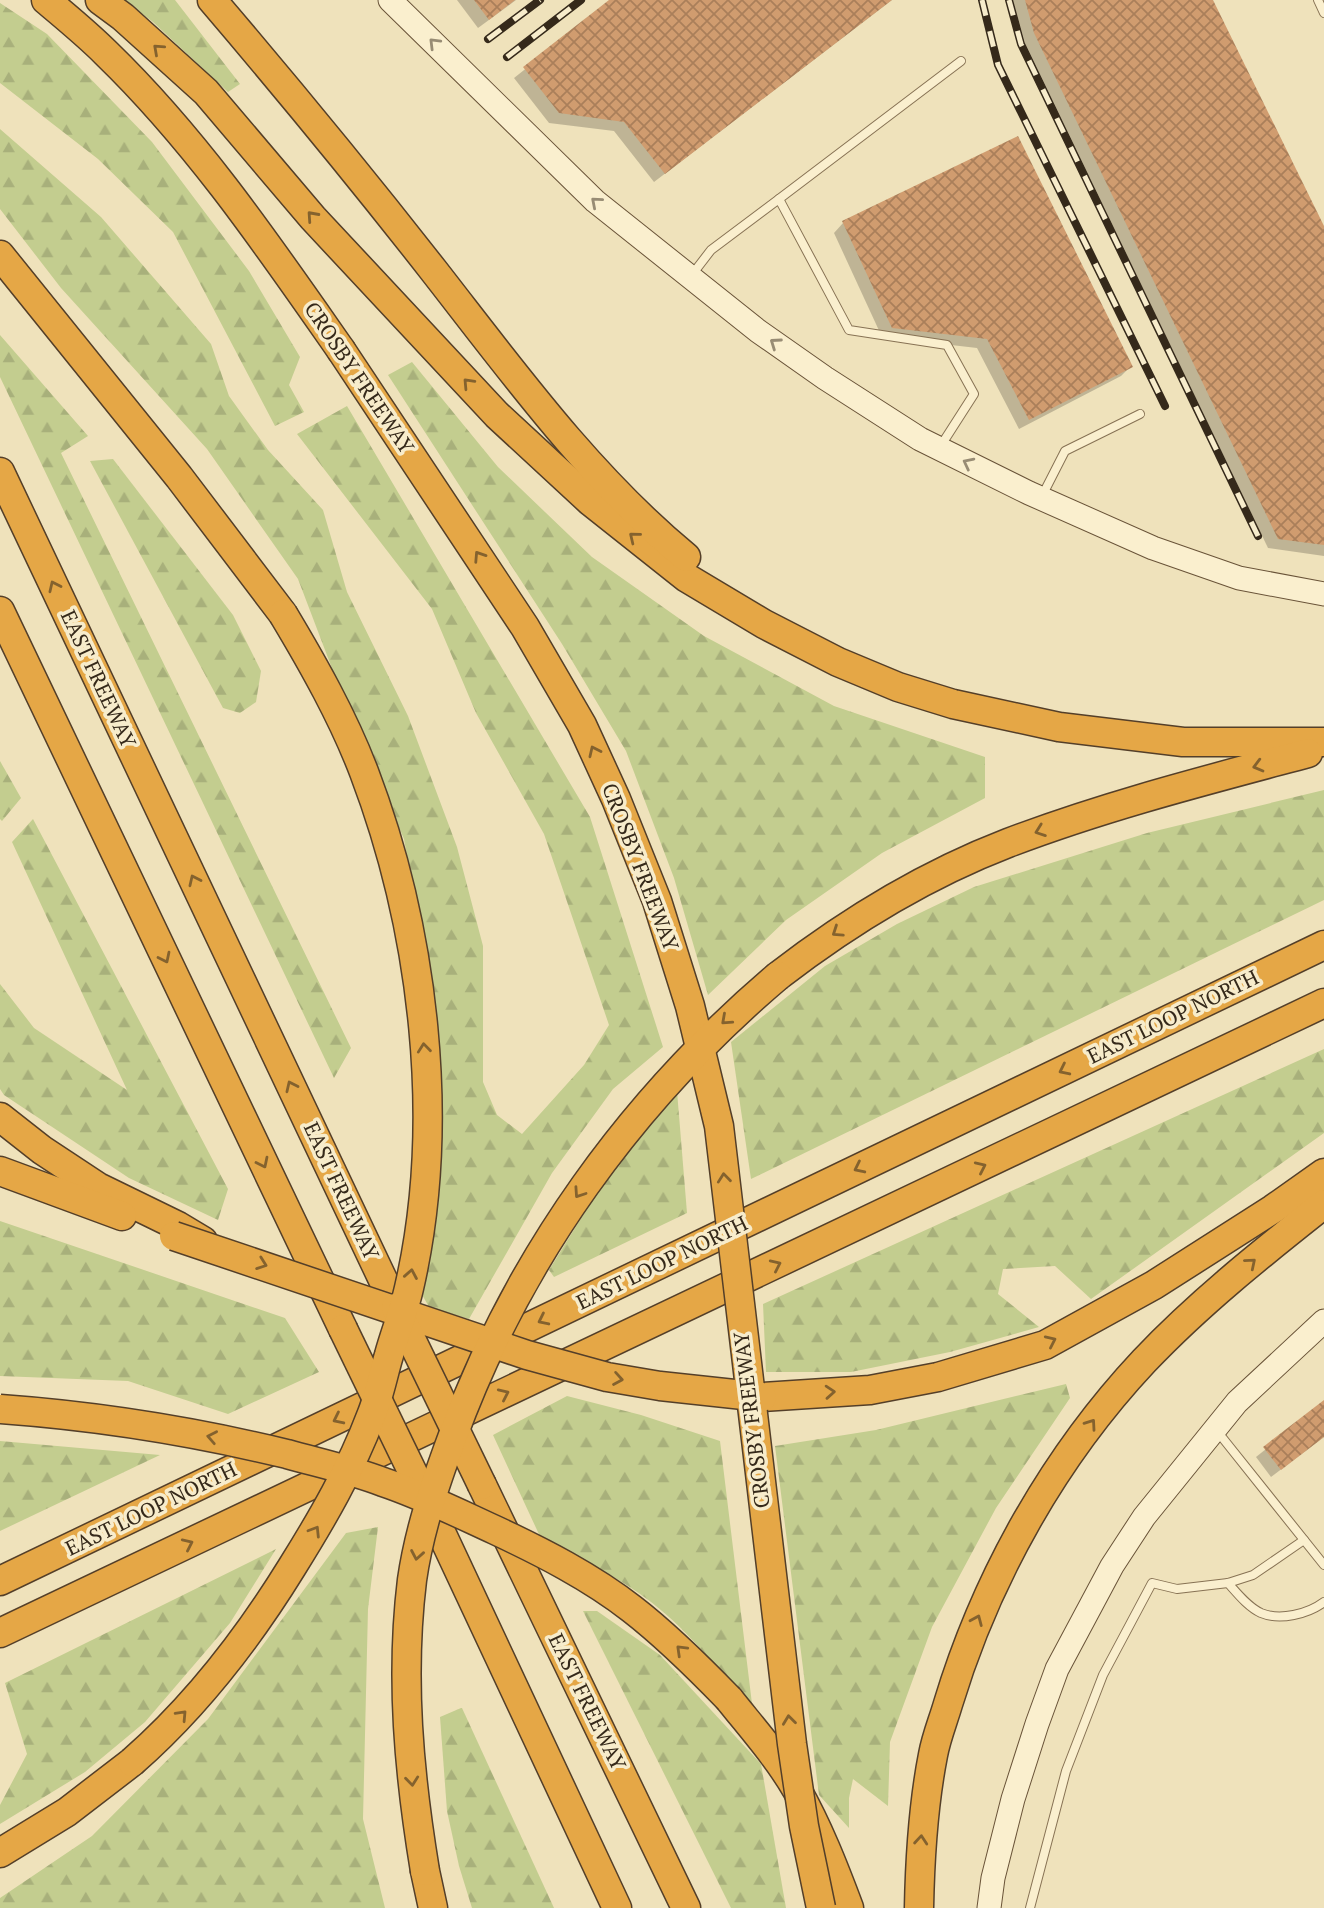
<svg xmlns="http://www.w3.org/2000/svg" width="1324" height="1908" viewBox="0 0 1324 1908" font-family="'PT Serif',serif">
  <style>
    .forest { fill: url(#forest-firs) }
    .shadow { fill: #0003 }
    .building { fill: url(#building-cross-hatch) }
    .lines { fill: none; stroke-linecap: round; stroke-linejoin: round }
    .service-casing { stroke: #877254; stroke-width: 10 }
    .secondary-casing { stroke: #695338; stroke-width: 25 }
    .motorway-casing { stroke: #543f29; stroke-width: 31 }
    .service { stroke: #faefce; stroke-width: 8 }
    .secondary { stroke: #faefce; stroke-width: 23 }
    .motorway { stroke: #e5a746; stroke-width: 28 }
    .rail-casing { stroke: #35291a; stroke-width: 8 }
    .rail { stroke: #f7eccb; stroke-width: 5; stroke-dasharray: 16; stroke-linecap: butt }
    .motorway-bridge-casing { stroke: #543f29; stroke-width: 31; stroke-linecap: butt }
    .motorway-bridge { stroke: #e5a746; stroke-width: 28 }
    .oneway { stroke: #988c74 }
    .oneway2 { stroke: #84622e }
    .labels { text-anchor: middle; stroke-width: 7; stroke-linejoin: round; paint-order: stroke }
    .street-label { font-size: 21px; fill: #35291a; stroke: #f7eccb }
  </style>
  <defs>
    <pattern id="forest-firs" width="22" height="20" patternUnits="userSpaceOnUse" patternTransform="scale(1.75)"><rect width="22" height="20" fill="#c3cd8f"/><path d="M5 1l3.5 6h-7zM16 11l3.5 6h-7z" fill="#a8b07b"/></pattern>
    <pattern id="building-cross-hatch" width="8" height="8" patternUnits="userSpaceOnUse" patternTransform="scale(1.75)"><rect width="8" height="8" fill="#d09c6f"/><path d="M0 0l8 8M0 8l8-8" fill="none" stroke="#aa7f5a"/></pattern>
  </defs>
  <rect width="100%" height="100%" fill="#efe2bb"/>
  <!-- forest -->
  <g class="forest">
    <polygon points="124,0 175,0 240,84 228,92 153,22"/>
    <polygon points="0,3 47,34 152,142 249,271 300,357 289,385 304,412 275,426 173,232 98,159 0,83"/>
    <polygon points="0,129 101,217 211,344 229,396 268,450 323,510 347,592 408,716 457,847 483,946 483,1082 497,1115 522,1134 584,1065 609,1025 544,834 476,713 432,609 297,434 347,406 590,817 663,1047 613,1089 552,1173 469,1319 429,1307 420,1291 443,1121 430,988 404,839 333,671 298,579 207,449 61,288 0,209"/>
    <polygon points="0,335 88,436 61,453 351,1048 334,1078 0,377"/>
    <polygon points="412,362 498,467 592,557 704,636 834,706 985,757 985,798 882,853 786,920 708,995 674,878 626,751 562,644 388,375"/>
    <polygon points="113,459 233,615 261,671 256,702 240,713 223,708 90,461"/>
    <polygon points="0,761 21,798 2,821 0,819"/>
    <polygon points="1324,790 1324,900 751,1179 731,1042 825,966 897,924 974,887 1147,833"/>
    <polygon points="33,819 228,1189 218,1220 129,1178 4,1095 0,1089 0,984 34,1028 127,1090 12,842"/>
    <polygon points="1324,1049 1324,1133 1091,1299 1055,1266 1003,1269 998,1294 1039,1327 950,1352 851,1372 766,1372 763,1304"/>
    <polygon points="677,1091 687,1213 554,1277 549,1270 622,1152"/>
    <polygon points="0,1221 285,1318 319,1372 228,1414 128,1381 0,1376"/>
    <polygon points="1066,1384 1070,1398 996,1508 932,1627 890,1742 888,1806 853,1779 849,1798 849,1828 819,1795 775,1446 876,1430"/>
    <path d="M567,1396L641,1415L720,1441L753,1712C722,1673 691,1633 651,1602C619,1577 580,1559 543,1543L493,1435Z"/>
    <polygon points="0,1441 160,1455 0,1531"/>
    <polygon points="378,1527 368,1609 363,1819 385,1908 0,1908 0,1898 92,1836 208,1719 346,1533"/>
    <polygon points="276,1549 230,1623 145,1722 85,1772 0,1824 0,1805 27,1754 5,1683"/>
    <polygon points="583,1611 597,1611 660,1655 761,1764 786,1908 731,1908"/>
    <polygon points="461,1708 462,1708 554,1908 472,1908 459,1866 447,1811 440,1717"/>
  </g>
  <!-- shadow -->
  <g class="shadow">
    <polygon points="457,0 516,0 478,28"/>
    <polygon points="612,0 892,0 654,182 614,131 549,123 514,78"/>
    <polygon points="1013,0 1211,0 1324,230 1324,556 1268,548 1025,43"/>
    <polygon points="843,223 1131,366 1121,376 1019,429 977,348 882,337 834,233"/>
    <polygon points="1324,1403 1324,1437 1271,1477 1256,1457"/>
  </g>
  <!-- building -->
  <g class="building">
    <polygon points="474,0 515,0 489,20"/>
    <polygon points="609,0 892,0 665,174 624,122 559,113 523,67"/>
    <polygon points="1025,0 1213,0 1324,226 1324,545 1278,539 1034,33"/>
    <polygon points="1018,136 1133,367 1029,420 987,339 892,328 842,221"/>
    <polygon points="1324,1400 1324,1437 1281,1470 1263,1447"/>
  </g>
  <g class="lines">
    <defs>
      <g id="service">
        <polyline points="1318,0 1324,13"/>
        <polyline points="779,199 961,61"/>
        <polyline points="691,276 711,250 779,199 849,330 947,345 974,394 940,447"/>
        <polyline points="1042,496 1065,451 1140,414"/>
        <polyline points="1217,1431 1324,1565"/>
        <path d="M1228,1583C1237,1593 1248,1607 1261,1613C1280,1621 1308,1614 1324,1602"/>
        <polyline points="1030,1908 1066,1771 1103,1675 1152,1583 1177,1589 1228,1583 1253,1575 1304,1540"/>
      </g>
      <g id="secondary">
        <polyline points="390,0 595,201 758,331 825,378 920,439 1029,493 1153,548 1239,578 1324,594"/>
        <polyline points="989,1908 993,1878 1013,1799 1037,1724 1057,1669 1112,1566 1144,1517 1237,1402 1324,1321"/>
      </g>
      <g id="motorway">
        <path d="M46,0C66,17 87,34 106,53C197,141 269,247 341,350"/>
        <polyline points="100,0 123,17 206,92 313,218 497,415 590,501 687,578 764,624 838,662 898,687 953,704 1059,727 1183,742 1324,742"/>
        <path d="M212,0C288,89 362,179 434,271C512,371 588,476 686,557"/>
        <polyline points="0,255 179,477 283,614"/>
        <polyline points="0,472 394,1303"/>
        <polyline points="0,611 343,1329"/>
        <path d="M778,976C848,922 925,875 1008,843C1105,806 1207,780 1308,753"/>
        <polyline points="0,1117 42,1150 98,1187 178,1226 203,1241"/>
        <polyline points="0,1171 122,1216"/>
        <polyline points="762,1397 870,1390 938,1377 1045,1345 1154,1285 1273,1209 1324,1173"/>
        <polyline points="482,1485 686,1908"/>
        <polyline points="432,1513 617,1908"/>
        <polyline points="0,1581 1324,945"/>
        <polyline points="0,1633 1324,1003"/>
        <path d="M729,1699C752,1728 778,1757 797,1790C818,1827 834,1868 849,1908"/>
        <polyline points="0,1853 67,1812 132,1762"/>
        <polyline points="425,1871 433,1908"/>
        <path d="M919,1908C920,1856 923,1806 933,1755C936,1738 943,1721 948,1704C986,1578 1054,1457 1144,1361C1199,1303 1262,1253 1324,1204"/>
      </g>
    </defs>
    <!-- service casing -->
    <use href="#service" class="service-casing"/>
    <!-- secondary casing -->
    <use href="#secondary" class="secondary-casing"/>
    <!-- motorway casing -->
    <use href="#motorway" class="motorway-casing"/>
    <!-- service -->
    <use href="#service" class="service"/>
    <!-- secondary -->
    <use href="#secondary" class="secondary"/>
    <!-- motorway -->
    <use href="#motorway" class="motorway"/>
    <defs>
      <g id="rail">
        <polyline points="982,0 998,65 1165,406"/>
        <polyline points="1009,0 1021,44 1258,536"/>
        <polyline points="488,39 540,0"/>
        <polyline points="507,57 581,0"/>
      </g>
    </defs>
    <!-- rail casing -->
    <use href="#rail" class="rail-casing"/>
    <!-- rail -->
    <use href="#rail" class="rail"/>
    <defs>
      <g id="motorway-bridge">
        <polyline points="341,350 525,627 582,725 616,799 657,901 690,1006 719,1126 792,1744 804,1826 821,1908"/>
        <polyline points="174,1236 527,1355 607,1377 660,1386 762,1397"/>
        <polyline points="396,1308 482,1485"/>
        <polyline points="343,1329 429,1506"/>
        <path d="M0,1409C97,1416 192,1431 287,1454C319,1463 352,1470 383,1482C422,1495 458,1513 495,1530C542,1552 591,1577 632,1609C667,1636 698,1667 729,1699"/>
        <path d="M132,1762C196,1706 247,1640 292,1567C322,1519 351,1469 371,1416C379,1397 383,1375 389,1355C395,1333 404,1311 409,1288C447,1123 424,930 364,772C343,717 313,664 283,614"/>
        <path d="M425,1871C409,1774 400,1678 412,1580C419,1531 435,1484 452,1438C518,1257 632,1100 778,976"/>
      </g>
    </defs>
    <!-- motorway-bridge casing -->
    <use href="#motorway-bridge" class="motorway-bridge-casing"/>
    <!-- motorway-bridge -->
    <use href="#motorway-bridge" class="motorway-bridge"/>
  </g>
  <!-- one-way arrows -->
  <defs><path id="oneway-chevron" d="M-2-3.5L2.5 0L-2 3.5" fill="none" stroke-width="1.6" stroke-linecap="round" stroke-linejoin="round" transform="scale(1.75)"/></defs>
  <g class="oneway">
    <use href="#oneway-chevron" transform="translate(434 43) rotate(-135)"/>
    <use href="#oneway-chevron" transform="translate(596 202) rotate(-139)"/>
    <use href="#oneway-chevron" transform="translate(775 343) rotate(-145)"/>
    <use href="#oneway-chevron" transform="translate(968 463) rotate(-153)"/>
  </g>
  <g class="oneway2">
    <use href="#oneway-chevron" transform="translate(158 49) rotate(-138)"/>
    <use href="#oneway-chevron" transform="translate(312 216) rotate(-132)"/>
    <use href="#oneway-chevron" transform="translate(468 383) rotate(-133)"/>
    <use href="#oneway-chevron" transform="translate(634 537) rotate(-141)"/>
    <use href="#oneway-chevron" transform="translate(479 556) rotate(-123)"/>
    <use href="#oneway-chevron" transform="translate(54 586) rotate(-115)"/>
    <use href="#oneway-chevron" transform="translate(594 751) rotate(-115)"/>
    <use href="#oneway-chevron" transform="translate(1258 766) rotate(165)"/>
    <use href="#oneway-chevron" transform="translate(1040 831) rotate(160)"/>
    <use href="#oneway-chevron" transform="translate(194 880) rotate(-115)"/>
    <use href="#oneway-chevron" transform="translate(837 932) rotate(146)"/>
    <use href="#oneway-chevron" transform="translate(165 958) rotate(64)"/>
    <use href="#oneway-chevron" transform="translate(726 1020) rotate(138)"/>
    <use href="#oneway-chevron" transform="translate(424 1048) rotate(-96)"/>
    <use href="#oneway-chevron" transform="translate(1064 1070) rotate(154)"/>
    <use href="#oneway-chevron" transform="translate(291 1086) rotate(-115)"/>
    <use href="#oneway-chevron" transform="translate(263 1163) rotate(64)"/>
    <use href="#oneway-chevron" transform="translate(981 1167) rotate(-25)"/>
    <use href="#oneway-chevron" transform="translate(859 1168) rotate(154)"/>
    <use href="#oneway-chevron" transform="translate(724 1178) rotate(-96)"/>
    <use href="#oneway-chevron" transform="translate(579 1193) rotate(124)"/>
    <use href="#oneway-chevron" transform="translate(1251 1263) rotate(-40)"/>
    <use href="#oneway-chevron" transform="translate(262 1264) rotate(20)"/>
    <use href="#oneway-chevron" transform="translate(776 1265) rotate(-25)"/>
    <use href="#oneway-chevron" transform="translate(411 1274) rotate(-80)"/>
    <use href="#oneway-chevron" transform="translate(543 1320) rotate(154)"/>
    <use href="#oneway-chevron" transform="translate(1051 1341) rotate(-25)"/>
    <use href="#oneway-chevron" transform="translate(618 1379) rotate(10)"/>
    <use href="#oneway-chevron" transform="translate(830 1392) rotate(-4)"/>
    <use href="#oneway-chevron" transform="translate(504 1394) rotate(-25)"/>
    <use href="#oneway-chevron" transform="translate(338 1419) rotate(154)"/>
    <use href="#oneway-chevron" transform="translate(1091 1424) rotate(-55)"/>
    <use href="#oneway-chevron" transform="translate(212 1437) rotate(-169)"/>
    <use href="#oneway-chevron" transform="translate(315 1531) rotate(-58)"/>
    <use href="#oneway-chevron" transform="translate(188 1544) rotate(-25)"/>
    <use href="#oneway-chevron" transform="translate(417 1555) rotate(100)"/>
    <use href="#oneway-chevron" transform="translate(977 1620) rotate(-67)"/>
    <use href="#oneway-chevron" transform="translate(681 1650) rotate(-136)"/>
    <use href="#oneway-chevron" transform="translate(182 1715) rotate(-47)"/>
    <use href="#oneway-chevron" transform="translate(789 1720) rotate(-97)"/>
    <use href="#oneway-chevron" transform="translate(412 1781) rotate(84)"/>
    <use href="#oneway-chevron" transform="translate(921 1840) rotate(-85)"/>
  </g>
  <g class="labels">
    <!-- street labels -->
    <g class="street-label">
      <text transform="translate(359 378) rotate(56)" y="7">CROSBY FREEWAY</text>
      <text transform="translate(98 679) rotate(65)" y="7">EAST FREEWAY</text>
      <text transform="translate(640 867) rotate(69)" y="7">CROSBY FREEWAY</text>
      <text transform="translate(1173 1017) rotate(-26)" y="7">EAST LOOP NORTH</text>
      <text transform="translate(341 1191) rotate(65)" y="7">EAST FREEWAY</text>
      <text transform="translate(662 1263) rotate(-26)" y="7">EAST LOOP NORTH</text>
      <text transform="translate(752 1420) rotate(-97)" y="7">CROSBY FREEWAY</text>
      <text transform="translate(151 1509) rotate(-26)" y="7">EAST LOOP NORTH</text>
      <text transform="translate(587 1702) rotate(64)" y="7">EAST FREEWAY</text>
    </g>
  </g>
</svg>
